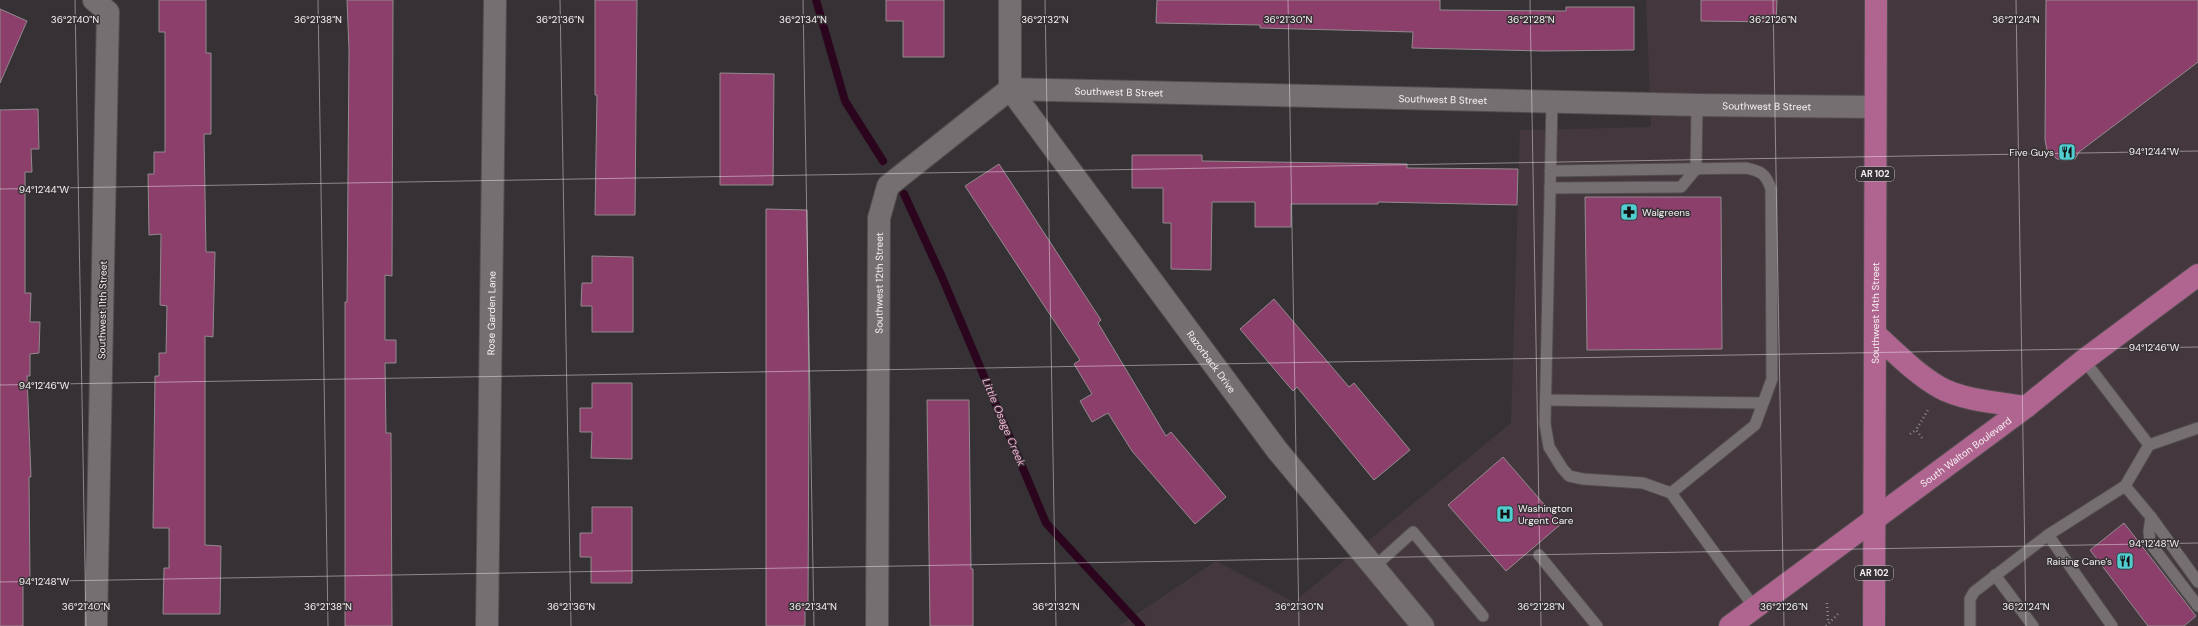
<svg xmlns="http://www.w3.org/2000/svg" width="2198" height="626" viewBox="0 0 2198 626" font-family="'DM Sans',sans-serif">
  <style>
    .built { fill: #44383e }
    .lines { fill: none; stroke-linecap: round; stroke-linejoin: round }
    .stream { stroke: #2b051d; stroke-width: 8 }
    .building { fill: #8c3f6b; stroke: #918b8e }
    .lane-casing { stroke: #524d4f; stroke-width: 13 }
    .street-casing { stroke: #524d4f; stroke-width: 24 }
    .primary-casing { stroke: #524d4f; stroke-width: 24 }
    .path { stroke: #8d888b; stroke-width: 2.5; stroke-dasharray: 1 3; stroke-linecap: butt }
    .lane { stroke: #756f71; stroke-width: 11 }
    .street { stroke: #756f71; stroke-width: 22 }
    .primary { stroke: #b06590; stroke-width: 22 }
    .ticks { fill: none; stroke: #f5f1f3; stroke-width: 1; stroke-opacity: 0.45 }
    .labels { text-anchor: middle; stroke-width: 3; stroke-linejoin: round; paint-order: stroke }
    .shield { fill: #363134; stroke: #bcb7ba; stroke-width: 1 }
    .shield-label { font-size: 9px; font-weight: bold; fill: #f5f1f3 }
    .street-label { font-size: 10px; fill: #f5f1f3; stroke: #363134 }
    .poi-label { font-size: 10px; fill: #f5f1f3; stroke: #363134; text-anchor: end }
    .water-label { font-size: 11px; font-style: italic; fill: #f6b3d6; stroke: #363134 }
    .ticks-label { font-size: 10px; text-anchor: middle; fill: #f5f1f3; stroke: #363134; stroke-width: 3; stroke-linejoin: round; paint-order: stroke }
  </style>
  <rect width="100%" height="100%" fill="#363134"/>
  <!-- built -->
  <polygon class="built" points="1646,0 2198,0 2198,626 1119,626 1216,561 1294,602 1511,423 1520,130 1651,127"/>
  <g class="lines">
    <!-- stream -->
    <g class="stream">
      <polyline points="816,0 845,101 883,161"/>
      <polyline points="904,194 942,277 1046,523 1141,626"/>
    </g>
  </g>
  <!-- building -->
  <g class="building">
    <polygon points="159,0 206,0 206,53 211,53 211,134 204,134 206,252 215,252 213,337 205,336 205,545 221,546 220,614 163,614 164,568 169,568 169,528 153,528 155,376 159,376 159,353 166,353 167,306 160,305 161,234 149,235 148,174 154,174 154,152 165,152 165,32 159,32"/>
    <polygon points="347,0 393,0 392,276 385,275 385,340 396,340 396,363 385,363 386,433 391,433 392,626 345,626 345,302 347,302 349,50"/>
    <polygon points="595,0 637,0 635,215 595,215 597,95 595,95"/>
    <polygon points="886,0 944,0 944,57 903,57 903,21 886,21"/>
    <polygon points="1157,0 1440,0 1440,10 1566,11 1566,7 1634,7 1634,50 1543,51 1412,48 1413,32 1260,28 1260,25 1156,23"/>
    <polygon points="1701,0 1777,0 1776,22 1701,21"/>
    <polygon points="2046,0 2198,0 2198,62 2079,152 2075,159 2066,160 2057,159 2047,150 2045,140"/>
    <polygon points="0,9 27,21 0,83"/>
    <polygon points="720,73 774,74 773,185 720,185"/>
    <polygon points="38,109 39,149 31,149 32,172 25,172 25,293 31,293 30,322 40,322 39,353 30,354 30,376 27,376 31,477 29,477 30,579 23,579 23,626 0,626 0,110"/>
    <polygon points="1132,155 1202,155 1202,161 1407,164 1407,168 1518,169 1517,205 1378,202 1378,204 1291,204 1291,227 1255,227 1255,202 1212,202 1211,270 1171,269 1171,223 1163,223 1163,188 1132,188"/>
    <polygon points="999,164 1101,320 1098,323 1166,436 1171,432 1226,497 1195,524 1132,451 1108,413 1092,422 1080,401 1092,394 1074,364 1080,360 965,186"/>
    <polygon points="1585,197 1721,197 1722,349 1587,350"/>
    <polygon points="766,209 807,210 809,401 808,604 805,604 805,626 766,626"/>
    <polygon points="592,256 633,257 633,332 592,332 592,306 581,306 582,283 592,283"/>
    <polygon points="1274,299 1349,387 1354,383 1410,450 1374,480 1297,387 1293,391 1240,329"/>
    <polygon points="592,383 632,383 632,459 591,458 592,432 580,432 580,408 592,408"/>
    <polygon points="927,400 969,400 971,569 973,569 973,626 930,626"/>
    <polygon points="1503,457 1561,524 1506,571 1448,505"/>
    <polygon points="592,507 632,507 632,583 591,583 591,557 580,557 580,533 592,533"/>
    <polygon points="2124,523 2196,616 2184,626 2148,626 2090,550"/>
  </g>
  <g class="lines">
    <defs>
      <g id="lane">
        <polyline points="1552,102 1545,424 1549,447 1562,468 1569,476 1583,479 1643,483 1671,493 1754,607"/>
        <path d="M1550,171L1746,168C1761,171 1766,174 1771,189L1772,379L1755,425L1671,493"/>
        <polyline points="1550,188 1681,187 1696,169 1697,105"/>
        <polyline points="2084,360 2149,445 2198,428"/>
        <polyline points="1546,400 1762,403"/>
        <polyline points="2125,486 2151,517 2198,582"/>
        <polyline points="2151,517 2149,531 2150,543 2198,606"/>
        <polyline points="2048,535 2112,626"/>
        <polyline points="1539,555 1597,626"/>
        <polyline points="1374,567 1413,532 1483,616"/>
        <polyline points="1995,575 2033,626"/>
        <polyline points="1970,626 1970,599 1974,592 2048,535 2125,486 2149,445"/>
      </g>
      <g id="street">
        <polyline points="94,0 108,12 96,626"/>
        <path id="s1" d="M1010,89L1697,105L1875,107"/>
        <path id="s2" d="M1010,89L1277,450L1423,626"/>
        <path id="s3" d="M487,626L495,0"/>
        <path id="s4" d="M877,626L879,218L888,186L1010,89V0"/>
      </g>
      <g id="primary">
        <path d="M1875,334C1896,353 1915,373 1939,387C1961,400 2000,403 2026,407"/>
        <path id="s5" d="M1730,626L2026,407L2084,360L2198,275"/>
        <path id="s6" d="M1874,626L1876,0"/>
      </g>
    </defs>
    <!-- lane casing -->
    <use href="#lane" class="lane-casing"/>
    <!-- street casing -->
    <use href="#street" class="street-casing"/>
    <!-- primary casing -->
    <use href="#primary" class="primary-casing"/>
    <!-- path -->
    <g class="path">
      <polyline points="1910,434 1916,430"/>
      <polyline points="1922,438 1916,430 1928,410"/>
      <polyline points="1827,603 1828,622"/>
      <polyline points="1826,626 1838,614"/>
    </g>
    <!-- lane -->
    <use href="#lane" class="lane"/>
    <!-- street -->
    <use href="#street" class="street"/>
    <!-- primary -->
    <use href="#primary" class="primary"/>
  </g>
  <!-- ticks -->
  <path class="ticks" d="M75,0L86,626M318,0L328,626M560,0L571,626M803,0L814,626M1045,0L1056,626M1288,0L1299,626M1530,0L1541,626M1773,0L1784,626M2016,0L2026,626M0,189L2198,151M0,385L2198,347M0,582L2198,543"/>
  <!-- icons -->
  <defs>
    <symbol id="restaurant-square" viewBox="-11 -11 22 22"><rect x="-9" y="-9" width="18" height="18" rx="4" fill="#52cdcf" stroke="#363134"/><path d="M-5-6h1v4h1v-4h1v4h1v-4h1v5L-1.5 .5V6h-2V.5L-5-1ZM5-6V6H3V1.5H1.5Q1.5-4 5-6Z" fill="#111"/></symbol>
    <symbol id="pharmacy-square" viewBox="-11 -11 22 22"><rect x="-9" y="-9" width="18" height="18" rx="4" fill="#52cdcf" stroke="#363134"/><path d="M-2-6h4v4h4v4h-4v4h-4v-4h-4v-4h4Z" fill="#111"/></symbol>
    <symbol id="hospital-square" viewBox="-11 -11 22 22"><rect x="-9" y="-9" width="18" height="18" rx="4" fill="#52cdcf" stroke="#363134"/><path d="M-5-5h3v3.5h4V-5h3V5h-3V1.5h-4V5h-3Z" fill="#111"/></symbol>
  </defs>
  <g fill-rule="evenodd">
    <use href="#restaurant-square" x="2057" y="142" width="20" height="20"/>
    <use href="#pharmacy-square" x="1619" y="202" width="20" height="20"/>
    <use href="#hospital-square" x="1495" y="504" width="20" height="20"/>
    <use href="#restaurant-square" x="2115" y="551" width="20" height="20"/>
  </g>
  <g class="labels">
    <!-- shield labels -->
    <g class="shield">
      <rect x="1856" y="167" width="38" height="14" rx="3"/>
      <rect x="1855" y="566" width="38" height="14" rx="3"/>
    </g>
    <g class="shield-label">
      <text x="1875" y="177">AR 102</text>
      <text x="1874" y="576">AR 102</text>
    </g>
    <!-- street labels -->
    <g class="street-label">
      <text dy="4" stroke="none"><textPath href="#s1" startOffset="109">Southwest B Street</textPath></text>
      <text dy="4" stroke="none"><textPath href="#s1" startOffset="433">Southwest B Street</textPath></text>
      <text dy="4" stroke="none"><textPath href="#s1" startOffset="757">Southwest B Street</textPath></text>
      <text dy="4" stroke="none"><textPath href="#s4" startOffset="343">Southwest 12th Street</textPath></text>
      <text transform="translate(102 310) rotate(-89)" y="4">Southwest 11th Street</text>
      <text dy="4" stroke="none"><textPath href="#s3" startOffset="313">Rose Garden Lane</textPath></text>
      <text dy="4" stroke="none"><textPath href="#s6" startOffset="313">Southwest 14th Street</textPath></text>
      <text dy="4" stroke="none"><textPath href="#s2" startOffset="339">Razorback Drive</textPath></text>
      <text dy="4" stroke="none"><textPath href="#s5" startOffset="293">South Walton Boulevard</textPath></text>
    </g>
    <!-- poi labels -->
    <g class="poi-label">
      <text x="2054" y="156">Five Guys</text>
      <text x="1642" y="216" text-anchor="start">Walgreens</text>
      <text x="1518" y="512" text-anchor="start">Washington<tspan x="1518" dy="12">Urgent Care</tspan></text>
      <text x="2112" y="565">Raising Cane's</text>
    </g>
    <!-- water labels -->
    <g class="water-label">
      <text transform="translate(1004 422) rotate(67)" y="4">Little Osage Creek</text>
    </g>
  </g>
  <g class="ticks-label">
    <text x="75" y="23">36°21'40"N</text>
    <text x="318" y="23">36°21'38"N</text>
    <text x="560" y="23">36°21'36"N</text>
    <text x="803" y="23">36°21'34"N</text>
    <text x="1045" y="23">36°21'32"N</text>
    <text x="1288" y="23">36°21'30"N</text>
    <text x="1531" y="23">36°21'28"N</text>
    <text x="1773" y="23">36°21'26"N</text>
    <text x="2016" y="23">36°21'24"N</text>
    <text x="2154" y="155">94°12'44"W</text>
    <text x="44" y="193">94°12'44"W</text>
    <text x="2154" y="351">94°12'46"W</text>
    <text x="44" y="389">94°12'46"W</text>
    <text x="2154" y="547">94°12'48"W</text>
    <text x="44" y="585">94°12'48"W</text>
    <text x="86" y="610">36°21'40"N</text>
    <text x="328" y="610">36°21'38"N</text>
    <text x="571" y="610">36°21'36"N</text>
    <text x="813" y="610">36°21'34"N</text>
    <text x="1056" y="610">36°21'32"N</text>
    <text x="1299" y="610">36°21'30"N</text>
    <text x="1541" y="610">36°21'28"N</text>
    <text x="1784" y="610">36°21'26"N</text>
    <text x="2026" y="610">36°21'24"N</text>
  </g>
</svg>
